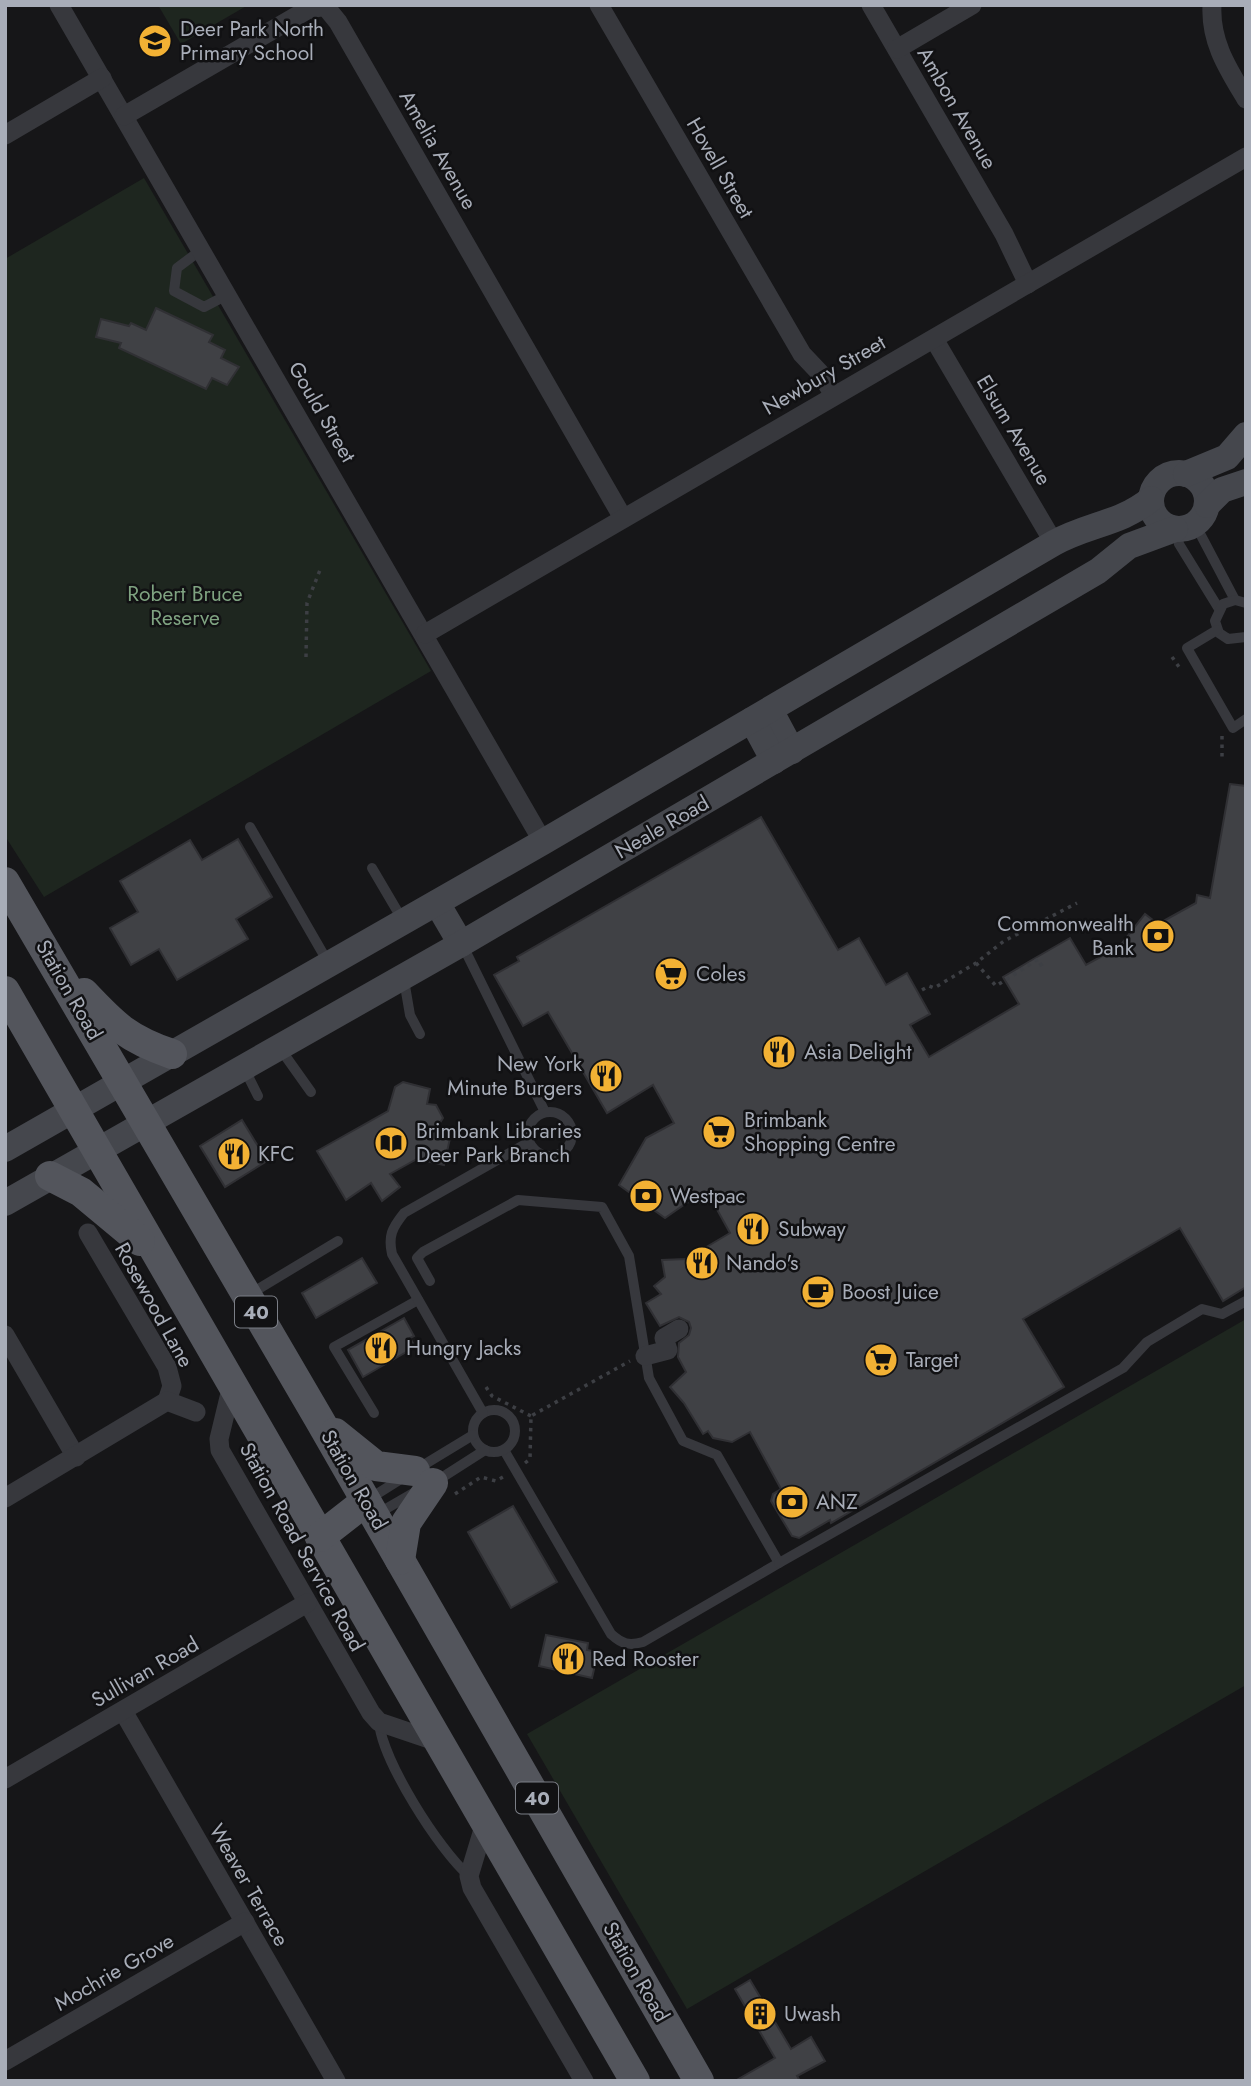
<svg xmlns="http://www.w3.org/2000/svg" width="1251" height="2086" viewBox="0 0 1251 2086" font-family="Jost,sans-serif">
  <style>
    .green { fill: #1e261f }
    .building { fill: #404145; stroke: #303034; stroke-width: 2 }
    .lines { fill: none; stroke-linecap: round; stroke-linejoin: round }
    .path { stroke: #3d3f44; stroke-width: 3.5; stroke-dasharray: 3.5 5; stroke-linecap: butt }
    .lane { stroke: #37383d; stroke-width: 10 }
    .street { stroke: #37383d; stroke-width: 19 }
    .secondary { stroke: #45474d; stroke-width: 26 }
    .primary { stroke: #53555c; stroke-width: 30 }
    .labels { text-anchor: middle; stroke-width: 5; stroke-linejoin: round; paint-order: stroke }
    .shield { fill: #111113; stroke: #7b7e86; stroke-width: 2 }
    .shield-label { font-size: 19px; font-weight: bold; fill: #a8adb8 }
    .poi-label { font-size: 21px; fill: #a8adb8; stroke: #111113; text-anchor: start }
    .street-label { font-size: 21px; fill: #a8adb8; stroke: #111113 }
    .park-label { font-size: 21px; fill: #7fa381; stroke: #111113 }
  </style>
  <rect width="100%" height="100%" fill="#161618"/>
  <!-- green -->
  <g class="green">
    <polygon points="158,5 248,5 181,44"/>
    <polygon points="144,178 431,671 44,897 5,836 5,259"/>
    <polygon points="1246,1319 1246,1685 687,2009 527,1734"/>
  </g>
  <!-- building -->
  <g class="building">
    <polygon points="156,308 213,335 209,342 225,350 221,358 239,367 227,385 212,378 206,389 119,348 121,343 96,337 101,319 129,326 131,323 146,330"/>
    <polygon points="1230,784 1246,786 1246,1287 1223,1301 1180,1228 1023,1319 1064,1387 831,1523 830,1520 799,1538 792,1536 771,1501 773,1494 781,1489 750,1432 732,1442 713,1438 708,1431 703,1434 684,1403 670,1387 686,1372 678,1357 679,1343 689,1335 691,1328 689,1322 679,1317 660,1326 646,1303 661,1294 654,1286 665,1277 662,1260 686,1259 730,1233 714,1204 688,1202 665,1218 619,1185 646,1138 674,1123 653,1085 607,1113 548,1012 523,1026 494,975 519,961 517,957 761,817 838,950 859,938 886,985 907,973 930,1014 910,1025 929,1057 1019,1004 1003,977 1030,961 1070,938 1086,965 1119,947 1145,914 1158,924 1196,903 1197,895 1210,898"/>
    <polygon points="238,839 272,897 236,919 248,939 177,980 159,949 131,965 110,928 138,912 120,881 190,840 202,860"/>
    <polygon points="403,1082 430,1089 427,1104 436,1105 443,1118 436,1129 451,1134 444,1165 417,1159 390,1174 400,1187 382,1201 371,1183 346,1200 317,1151 388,1111 395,1087"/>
    <polygon points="242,1120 267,1161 225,1187 200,1146"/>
    <polygon points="362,1258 377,1283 316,1318 302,1293"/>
    <polygon points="404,1318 414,1336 410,1338 415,1347 363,1377 348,1350"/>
    <polygon points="513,1506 557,1582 511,1608 468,1532"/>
    <polygon points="546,1635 588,1643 587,1650 598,1652 592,1678 539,1666"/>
    <polygon points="750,1980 791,2049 811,2037 825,2061 797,2076 800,2081 735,2081 775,2058 735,1989"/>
  </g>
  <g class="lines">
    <!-- path -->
    <g class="path">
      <polyline points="306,657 307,603 320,570"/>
      <polyline points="1172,657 1179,667 1182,666"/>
      <polyline points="1222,736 1222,757"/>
      <polyline points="976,963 996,986 1038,959 1044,970"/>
      <polyline points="922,990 929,986 934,988 976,963 1004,941 1077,903"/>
      <polyline points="486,1387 492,1396 531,1416"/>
      <polyline points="525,1463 530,1459 531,1416 630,1361"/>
      <polyline points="455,1494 481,1477 496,1481 503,1477"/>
    </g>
    <!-- lane -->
    <g class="lane">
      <polyline points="201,250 177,268 174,291 204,307 227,295"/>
      <polyline points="1195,524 1235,600"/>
      <polyline points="1177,530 1179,544 1219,609"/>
      <polyline points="1246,603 1235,600 1223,604 1215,621 1219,633 1228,639 1246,637"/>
      <polyline points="1217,630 1187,648 1233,728 1246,719"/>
      <polyline points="250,827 329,964"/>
      <polyline points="372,868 402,919"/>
      <polyline points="462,944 545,1112"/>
      <polyline points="404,980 410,1015 420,1034"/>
      <polyline points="279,1047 311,1092"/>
      <polyline points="244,1068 258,1096"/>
      <circle cx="550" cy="1134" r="22"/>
      <path d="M430,1281L417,1258L423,1252L518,1200L602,1207L629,1256L649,1378L683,1441L717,1455L779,1563L643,1642C629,1646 622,1644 611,1634L504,1450"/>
      <polyline points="250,1294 338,1241"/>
      <circle cx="494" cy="1431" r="21"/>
      <polyline points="374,1413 334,1347 418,1300"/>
      <path d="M483,1413L392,1254C388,1236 392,1228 404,1213L529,1142"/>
      <polyline points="417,1469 473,1435"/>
      <polyline points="435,1482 485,1450"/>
      <polyline points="369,1499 404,1477"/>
      <polyline points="377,1514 415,1492"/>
      <polyline points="779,1563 1123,1368 1147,1342 1202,1309 1222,1314 1246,1301"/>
      <path d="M379,1722C382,1760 439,1850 469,1876"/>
    </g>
    <!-- street -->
    <g class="street">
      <polyline points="59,5 543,842"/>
      <polyline points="599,5 802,354 820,373 834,395"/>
      <polyline points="871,5 1004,234 1028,284"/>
      <path d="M1212,5C1210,42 1228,69 1246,99"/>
      <polyline points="897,49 972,5"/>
      <polyline points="124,116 307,10 325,6 338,22 623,518"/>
      <polyline points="5,135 102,78"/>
      <polyline points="934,339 1054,543"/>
      <polyline points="425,634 1246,157"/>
      <polyline points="88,1233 167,1367 172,1386 167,1401"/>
      <polyline points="5,1335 76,1457"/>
      <polyline points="645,1356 668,1350 664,1338 679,1329"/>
      <polyline points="232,1385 219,1439 220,1450 371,1713 379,1722 438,1742"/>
      <polyline points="5,1498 167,1401 196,1412"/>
      <polyline points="123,1711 336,2081"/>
      <polyline points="5,1779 307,1603"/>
      <polyline points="485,1823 469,1876 472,1888 584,2081"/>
      <polyline points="5,2061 245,1922"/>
    </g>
    <!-- secondary -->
    <g class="secondary">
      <circle cx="1179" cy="501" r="28"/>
      <polyline points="1186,474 1227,457 1246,435"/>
      <polyline points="1207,505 1222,490 1246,482"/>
      <polyline points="770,710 792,751"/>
      <polyline points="752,720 774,761"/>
      <polyline points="437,903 461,944"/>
      <path d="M5,1149L543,842L1054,543C1088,524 1120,524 1151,499"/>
      <polyline points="5,1203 461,944 1098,571 1129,546 1175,529"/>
    </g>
    <!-- primary -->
    <g class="primary">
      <polyline points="5,882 319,1419 699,2081"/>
      <polyline points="5,991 635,2081"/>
      <path d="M84,993C115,1026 128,1039 172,1054"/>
      <polyline points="50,1176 81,1192 140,1241"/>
      <polyline points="335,1433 376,1466 415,1471"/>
      <polyline points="320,1537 366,1501"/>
      <polyline points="400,1560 406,1523 433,1483"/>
    </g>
  </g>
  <!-- icons -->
  <defs>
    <symbol id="school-disc" viewBox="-11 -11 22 22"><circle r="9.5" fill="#f2b134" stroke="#111113"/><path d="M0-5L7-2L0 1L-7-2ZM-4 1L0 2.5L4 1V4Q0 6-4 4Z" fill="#111"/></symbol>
    <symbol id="bank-disc" viewBox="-11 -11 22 22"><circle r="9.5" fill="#f2b134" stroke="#111113"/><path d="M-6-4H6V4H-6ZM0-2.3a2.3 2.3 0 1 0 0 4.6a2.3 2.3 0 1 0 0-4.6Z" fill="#111"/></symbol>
    <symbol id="supermarket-disc" viewBox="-11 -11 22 22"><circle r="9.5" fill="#f2b134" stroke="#111113"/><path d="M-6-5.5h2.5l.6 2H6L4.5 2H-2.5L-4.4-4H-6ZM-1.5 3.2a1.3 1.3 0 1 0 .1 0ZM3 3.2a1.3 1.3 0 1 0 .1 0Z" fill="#111"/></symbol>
    <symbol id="restaurant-disc" viewBox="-11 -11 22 22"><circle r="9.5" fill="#f2b134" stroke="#111113"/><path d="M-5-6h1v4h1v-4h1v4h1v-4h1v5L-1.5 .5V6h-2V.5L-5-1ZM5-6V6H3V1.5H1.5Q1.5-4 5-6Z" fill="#111"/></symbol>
    <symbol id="library-disc" viewBox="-11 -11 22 22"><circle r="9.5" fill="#f2b134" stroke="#111113"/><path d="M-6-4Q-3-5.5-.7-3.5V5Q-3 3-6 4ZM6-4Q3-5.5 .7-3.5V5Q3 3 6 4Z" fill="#111"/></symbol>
    <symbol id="cafe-disc" viewBox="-11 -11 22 22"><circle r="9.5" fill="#f2b134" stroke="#111113"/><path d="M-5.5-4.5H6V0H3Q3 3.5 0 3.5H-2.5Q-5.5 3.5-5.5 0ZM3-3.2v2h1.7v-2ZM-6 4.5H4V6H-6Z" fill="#111"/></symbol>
    <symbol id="building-disc" viewBox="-11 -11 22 22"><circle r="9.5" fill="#f2b134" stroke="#111113"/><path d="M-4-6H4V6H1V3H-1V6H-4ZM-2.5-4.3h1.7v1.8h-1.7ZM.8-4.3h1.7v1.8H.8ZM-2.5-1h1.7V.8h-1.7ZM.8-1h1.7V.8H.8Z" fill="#111"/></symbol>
  </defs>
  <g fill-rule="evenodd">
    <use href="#school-disc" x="136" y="22" width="38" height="38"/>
    <use href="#bank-disc" x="1139" y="917" width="38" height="38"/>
    <use href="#supermarket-disc" x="652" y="955" width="38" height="38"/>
    <use href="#restaurant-disc" x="760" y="1033" width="38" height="38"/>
    <use href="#restaurant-disc" x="587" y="1057" width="38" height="38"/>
    <use href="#supermarket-disc" x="700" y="1113" width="38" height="38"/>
    <use href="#library-disc" x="372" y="1124" width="38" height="38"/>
    <use href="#restaurant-disc" x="215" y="1135" width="38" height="38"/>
    <use href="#bank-disc" x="627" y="1177" width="38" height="38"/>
    <use href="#restaurant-disc" x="734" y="1210" width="38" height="38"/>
    <use href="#restaurant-disc" x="683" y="1244" width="38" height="38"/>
    <use href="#cafe-disc" x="799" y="1273" width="38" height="38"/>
    <use href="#restaurant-disc" x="362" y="1329" width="38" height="38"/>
    <use href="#supermarket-disc" x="862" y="1341" width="38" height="38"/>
    <use href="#bank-disc" x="773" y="1483" width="38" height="38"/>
    <use href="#restaurant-disc" x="549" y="1640" width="38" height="38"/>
    <use href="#building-disc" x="741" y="1995" width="38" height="38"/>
  </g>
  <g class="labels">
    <!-- shield labels -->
    <g class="shield">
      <rect x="235" y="1296.5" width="42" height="31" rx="5"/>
      <rect x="516" y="1782.5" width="42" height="31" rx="5"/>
    </g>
    <g class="shield-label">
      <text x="256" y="1319">40</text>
      <text x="537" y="1805">40</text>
    </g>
    <!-- poi labels -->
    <g class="poi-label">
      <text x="180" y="36">Deer Park North<tspan x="180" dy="24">Primary School</tspan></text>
      <text x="1134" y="931" text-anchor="end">Commonwealth<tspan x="1134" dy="24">Bank</tspan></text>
      <text x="696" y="981">Coles</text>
      <text x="804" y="1059">Asia Delight</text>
      <text x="582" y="1071" text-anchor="end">New York<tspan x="582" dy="24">Minute Burgers</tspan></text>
      <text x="744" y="1127">Brimbank<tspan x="744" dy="24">Shopping Centre</tspan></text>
      <text x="416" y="1138">Brimbank Libraries<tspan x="416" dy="24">Deer Park Branch</tspan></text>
      <text x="258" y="1161">KFC</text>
      <text x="670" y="1203">Westpac</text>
      <text x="778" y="1236">Subway</text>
      <text x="726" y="1270">Nando's</text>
      <text x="842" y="1299">Boost Juice</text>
      <text x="406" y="1355">Hungry Jacks</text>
      <text x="906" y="1367">Target</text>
      <text x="816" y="1509">ANZ</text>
      <text x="592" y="1666">Red Rooster</text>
      <text x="784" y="2021">Uwash</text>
    </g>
    <!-- street labels -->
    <g class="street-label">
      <text transform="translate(957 108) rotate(60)" y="7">Ambon Avenue</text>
      <text transform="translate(438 150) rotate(60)" y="7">Amelia Avenue</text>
      <text transform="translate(720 168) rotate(60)" y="7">Hovell Street</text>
      <text transform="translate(824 375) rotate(-30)" y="7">Newbury Street</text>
      <text transform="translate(322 412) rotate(60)" y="7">Gould Street</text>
      <text transform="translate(1014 430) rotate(59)" y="7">Elsum Avenue</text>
      <text transform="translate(662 827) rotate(-30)" y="7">Neale Road</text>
      <text transform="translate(69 990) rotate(60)" y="7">Station Road</text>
      <text transform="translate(154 1305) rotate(61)" y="7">Rosewood Lane</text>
      <text transform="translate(354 1480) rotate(60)" y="7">Station Road</text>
      <text transform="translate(302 1547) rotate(61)" y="7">Station Road Service Road</text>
      <text transform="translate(145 1672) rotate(-30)" y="7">Sullivan Road</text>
      <text transform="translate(249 1885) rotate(60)" y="7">Weaver Terrace</text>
      <text transform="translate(114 1972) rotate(-30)" y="7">Mochrie Grove</text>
      <text transform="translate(636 1972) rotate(60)" y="7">Station Road</text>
    </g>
    <!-- park labels -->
    <g class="park-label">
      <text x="185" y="601">Robert Bruce<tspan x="185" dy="24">Reserve</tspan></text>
    </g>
  </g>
  <!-- border -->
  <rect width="1251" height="2086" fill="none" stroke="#a8adb8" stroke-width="14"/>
</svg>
